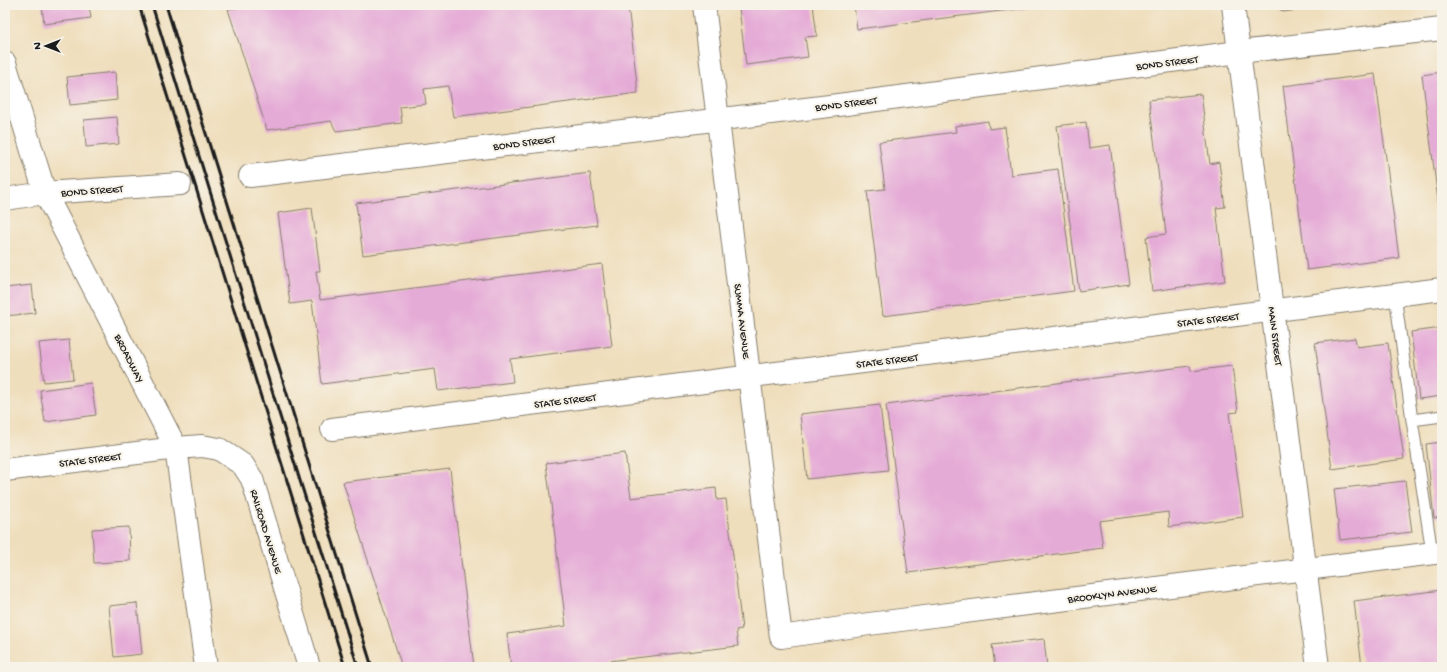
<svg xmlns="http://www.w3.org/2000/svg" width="1447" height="672" viewBox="0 0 1447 672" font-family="'Gochi Hand',sans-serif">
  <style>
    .building { fill: #e5abd7 }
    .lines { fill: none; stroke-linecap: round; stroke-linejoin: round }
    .lane-casing { stroke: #867d6c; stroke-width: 13 }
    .street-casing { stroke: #867d6c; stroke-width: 24 }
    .lane { stroke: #fff; stroke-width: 11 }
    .street { stroke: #fff; stroke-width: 22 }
    .rail { stroke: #1c1c1c; stroke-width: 3 }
    .labels { text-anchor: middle; stroke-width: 4; stroke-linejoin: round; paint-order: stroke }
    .street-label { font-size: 11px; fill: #1c1c1c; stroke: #f7f3e8 }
  </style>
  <rect width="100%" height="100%" fill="#f7f3e8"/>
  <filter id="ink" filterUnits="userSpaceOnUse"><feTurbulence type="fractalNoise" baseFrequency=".025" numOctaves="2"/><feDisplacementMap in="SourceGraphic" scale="8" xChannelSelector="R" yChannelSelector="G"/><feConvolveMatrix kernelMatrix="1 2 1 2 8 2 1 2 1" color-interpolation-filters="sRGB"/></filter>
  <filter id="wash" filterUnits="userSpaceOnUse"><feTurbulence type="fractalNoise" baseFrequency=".012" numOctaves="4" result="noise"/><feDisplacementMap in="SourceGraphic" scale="16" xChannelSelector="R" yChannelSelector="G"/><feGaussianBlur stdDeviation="0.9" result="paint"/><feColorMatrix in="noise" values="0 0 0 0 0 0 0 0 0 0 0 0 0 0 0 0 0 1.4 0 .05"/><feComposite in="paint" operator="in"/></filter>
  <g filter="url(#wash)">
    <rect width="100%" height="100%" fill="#efdebc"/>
    <g id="blocks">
      <!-- building -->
      <g class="building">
        <polygon points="42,5 89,5 91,18 44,24"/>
        <polygon points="259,5 628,5 638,93 453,117 448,86 424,89 426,104 400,107 402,123 336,131 331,121 267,130 228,9"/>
        <polygon points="749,5 813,5 817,36 805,37 808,57 746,65 739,8 749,7"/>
        <polygon points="854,5 1040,5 1041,6 857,29"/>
        <polygon points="1275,5 1328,5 1328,6 1283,12"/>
        <polygon points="115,72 117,100 70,105 67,77"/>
        <polygon points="1442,72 1442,224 1441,224 1422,75"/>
        <polygon points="1375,74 1399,258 1307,270 1283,86"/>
        <polygon points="1201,94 1210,164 1219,162 1225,207 1216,208 1225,281 1152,291 1146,237 1166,234 1149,100"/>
        <polygon points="117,117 119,144 86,147 84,120"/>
        <polygon points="988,121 989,129 1005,127 1011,175 1058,169 1074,291 883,316 867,191 885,189 879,142 956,132 955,126"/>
        <polygon points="1086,122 1089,148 1110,145 1129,284 1079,291 1057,126"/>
        <polygon points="590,173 597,225 363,255 356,203"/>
        <polygon points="312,208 320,271 316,271 320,300 602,264 612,346 510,359 513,382 438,391 435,369 322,384 312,301 290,304 278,213"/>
        <polygon points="32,285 35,313 5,316 5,288"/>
        <polygon points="1442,328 1442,396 1419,399 1411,332"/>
        <polygon points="1355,338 1357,347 1388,343 1404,459 1332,469 1315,343"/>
        <polygon points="69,340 73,379 44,382 39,343"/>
        <polygon points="1190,366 1191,371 1232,366 1238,412 1229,413 1243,517 1169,527 1168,512 1099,521 1103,548 908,573 886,405"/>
        <polygon points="91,383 96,415 45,422 40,390"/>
        <polygon points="880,405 888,470 807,479 800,414"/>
        <polygon points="1442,442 1442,517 1434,518 1426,444"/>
        <polygon points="625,453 631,498 716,488 717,500 726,499 742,629 736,630 738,646 609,661 609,667 511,667 507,634 566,626 546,463"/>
        <polygon points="450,469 474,667 402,667 343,482"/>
        <polygon points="1405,481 1412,532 1340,540 1334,489"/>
        <polygon points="129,527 130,561 94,563 92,529"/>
        <polygon points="1442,590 1442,667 1362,667 1354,601"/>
        <polygon points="137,603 142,654 114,657 109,606"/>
        <polygon points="1044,639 1047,667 995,667 992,645"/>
      </g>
    </g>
  </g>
  <g filter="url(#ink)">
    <use href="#blocks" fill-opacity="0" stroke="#867d6c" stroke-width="1"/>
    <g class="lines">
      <defs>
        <g id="lane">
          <polyline points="1395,295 1412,420"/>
          <polyline points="1432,553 1412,420 1442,416"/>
        </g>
        <g id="street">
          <polyline points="704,5 781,637 869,624 1442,552"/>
          <polyline points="1233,5 1318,667"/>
          <polyline points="5,63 45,193 176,448 206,667"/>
          <polyline points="250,176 846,104 1239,52 1442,29"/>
          <polyline points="5,199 45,193 180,184"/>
          <polyline points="332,429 1442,289"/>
          <polyline points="5,470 176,448 202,446 219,449 243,465 252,479 309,667"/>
        </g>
      </defs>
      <!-- lane casing -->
      <use href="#lane" class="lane-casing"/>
      <!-- street casing -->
      <use href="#street" class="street-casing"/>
      <!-- lane -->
      <use href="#lane" class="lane"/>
      <!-- street -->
      <use href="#street" class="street"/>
      <!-- rail -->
      <g class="rail">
        <polyline points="139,5 345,667"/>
        <polyline points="152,5 358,667"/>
        <polyline points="166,5 372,667"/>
      </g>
    </g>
  </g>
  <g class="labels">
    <!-- street labels -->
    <g class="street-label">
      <text transform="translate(1167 62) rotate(-7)" y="4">BOND STREET</text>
      <text transform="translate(846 103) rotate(-7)" y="4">BOND STREET</text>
      <text transform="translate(524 142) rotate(-7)" y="4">BOND STREET</text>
      <text transform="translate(92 190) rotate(-4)" y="4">BOND STREET</text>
      <text transform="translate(1208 319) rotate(-7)" y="4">STATE STREET</text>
      <text transform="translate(743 321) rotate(83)" y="4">SUMMA AVENUE</text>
      <text transform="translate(1276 336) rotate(83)" y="4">MAIN STREET</text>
      <text transform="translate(130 358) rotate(63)" y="4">BROADWAY</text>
      <text transform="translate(887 360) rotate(-7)" y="4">STATE STREET</text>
      <text transform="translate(565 400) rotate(-7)" y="4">STATE STREET</text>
      <text transform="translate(90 459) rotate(-7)" y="4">STATE STREET</text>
      <text transform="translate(267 531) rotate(73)" y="4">RAILROAD AVENUE</text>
      <text transform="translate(1112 593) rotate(-7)" y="4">BROOKLYN AVENUE</text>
    </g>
  </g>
  <!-- margin -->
  <rect width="1447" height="672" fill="none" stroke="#f7f3e8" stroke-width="20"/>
  <!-- north arrow -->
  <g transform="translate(46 46) rotate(270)" stroke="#f7f3e8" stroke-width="3" paint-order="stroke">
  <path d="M0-3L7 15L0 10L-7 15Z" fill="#1c1c1c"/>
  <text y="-6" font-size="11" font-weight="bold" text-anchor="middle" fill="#1c1c1c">N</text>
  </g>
</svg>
